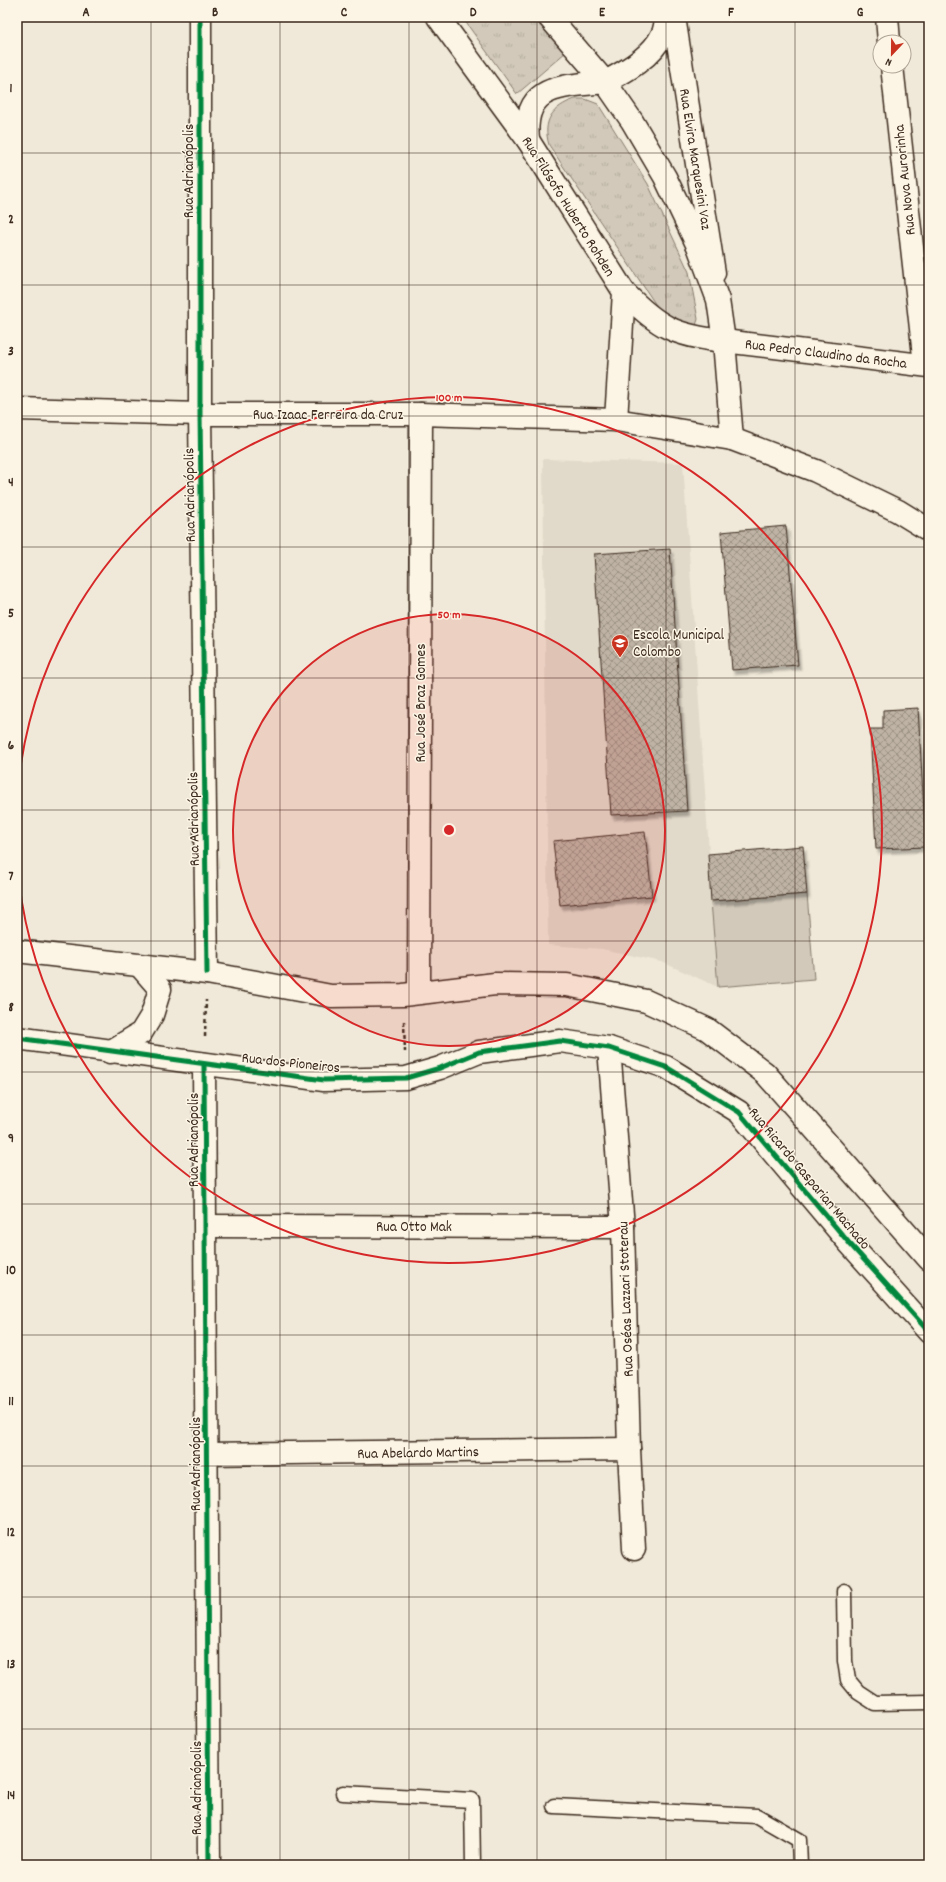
<svg xmlns="http://www.w3.org/2000/svg" width="946" height="1882" viewBox="0 0 946 1882" font-family="Dekko,sans-serif">
  <style>
    .built { fill: #e1d9c9 }
    .grass { fill: url(#grass-tufts); stroke: #867a6c }
    .garden { fill: #d2c9ba; stroke: #867a6c }
    .building { fill: url(#building-cross-hatch); stroke: #3b2a1e; filter: url(#shadow) }
    .lines { fill: none; stroke-linecap: round; stroke-linejoin: round }
    .service-casing { stroke: #3b2a1e; stroke-width: 17 }
    .minor-casing { stroke: #3b2a1e; stroke-width: 25 }
    .tertiary-casing { stroke: #3b2a1e; stroke-width: 25 }
    .secondary-casing { stroke: #3b2a1e; stroke-width: 25 }
    .path { stroke: #3b2a1e; stroke-width: 2.5; stroke-dasharray: 4 3; stroke-linecap: butt }
    .service { stroke: #fcf5e5; stroke-width: 14 }
    .minor { stroke: #fcf5e5; stroke-width: 22 }
    .tertiary { stroke: #fcf5e5; stroke-width: 22 }
    .secondary { stroke: #fcf5e5; stroke-width: 22 }
    .cycleway-casing { stroke: #fcf5e5; stroke-width: 8 }
    .cycleway { stroke: #00873e; stroke-width: 5 }
    .grid { fill: none; stroke: #3b2a1e; stroke-width: 1; stroke-opacity: 0.55 }
    .ring { fill: none; stroke: #d62828; stroke-width: 2 }
    .labels { text-anchor: middle; stroke-width: 3; stroke-linejoin: round; paint-order: stroke }
    .street-label { font-size: 15px; fill: #3b2a1e; stroke: #fcf5e5 }
    .poi-label { font-size: 15px; fill: #3b2a1e; stroke: #fcf5e5; text-anchor: start }
    .centre { fill: #d62828; stroke: #fcf5e5; stroke-width: 2 }
    .ring-label { font-size: 12px; text-anchor: middle; font-weight: bold; fill: #d62828; stroke: #fcf5e5; stroke-width: 3; stroke-linejoin: round; paint-order: stroke }
    .neatline { fill: none; stroke: #3b2a1e; stroke-width: 1.5 }
    .grid-label { font-size: 13px; text-anchor: middle; font-weight: bold; fill: #3b2a1e }
  </style>
  <defs>
    <pattern id="grass-tufts" width="24" height="20" patternUnits="userSpaceOnUse"><rect width="24" height="20" fill="#d2c9ba"/><path d="M3 7l-1-3M5 7V3M7 7l1-3M15 17l-1-3M17 17v-4M19 17l1-3" fill="none" stroke="#b5ad9f"/></pattern>
    <pattern id="building-cross-hatch" width="8" height="8" patternUnits="userSpaceOnUse"><rect width="8" height="8" fill="#beb3a4"/><path d="M0 0l8 8M0 8l8-8" fill="none" stroke="#9c9285"/></pattern>
    <filter id="shadow"><feDropShadow dx="2.5" dy="4.5" stdDeviation="1" flood-color="#0004"/></filter>
  </defs>
  <rect width="100%" height="100%" fill="#f0e9d9"/>
  <filter id="ink" filterUnits="userSpaceOnUse"><feTurbulence type="fractalNoise" baseFrequency=".025" numOctaves="2"/><feDisplacementMap in="SourceGraphic" scale="8" xChannelSelector="R" yChannelSelector="G"/><feConvolveMatrix kernelMatrix="1 2 1 2 8 2 1 2 1" color-interpolation-filters="sRGB"/></filter>
  <g filter="url(#ink)">
    <!-- built -->
    <polygon class="built" points="543,459 683,463 718,987 662,962 602,949 548,945"/>
    <!-- grass -->
    <g class="grass">
      <polygon points="462,17 532,17 566,52 517,94"/>
      <path d="M575,99H585L598,104L648,184L689,272L698,319L694,332L666,320L549,145C542,121 552,107 575,99Z"/>
    </g>
    <!-- garden -->
    <polygon class="garden" points="807,894 814,979 718,987 711,901"/>
    <!-- building -->
    <g class="building">
      <polygon points="786,526 798,665 732,670 721,532"/>
      <polygon points="670,549 687,811 611,815 594,554"/>
      <polygon points="918,708 926,847 876,849 870,729 883,729 883,710"/>
      <polygon points="645,832 652,896 560,905 553,841"/>
      <polygon points="803,846 807,894 711,901 708,854"/>
    </g>
    <g class="lines">
      <defs>
        <g id="service">
          <polyline points="844,1591 845,1661 848,1680 858,1692 875,1703 929,1702"/>
          <polyline points="343,1793 472,1800 473,1865"/>
          <polyline points="554,1806 757,1816 799,1840 800,1865"/>
        </g>
        <g id="minor">
          <polyline points="200,17 200,414 207,973"/>
          <polyline points="674,17 714,273"/>
          <polyline points="887,17 889,42"/>
          <polyline points="892,66 925,365"/>
          <path d="M605,82C625,72 652,57 662,35C665,30 665,23 667,17"/>
          <polyline points="419,992 421,414"/>
          <polyline points="609,1048 623,1227 629,1449 634,1549"/>
          <polyline points="110,1052 141,1033 152,1015 160,989 140,966"/>
          <polyline points="204,1064 209,1865"/>
          <polyline points="206,1226 623,1227"/>
          <polyline points="207,1454 629,1449"/>
        </g>
        <g id="tertiary">
          <polyline points="724,341 929,366"/>
          <polyline points="17,951 207,973 331,996 403,995 495,984 567,985 646,1001 707,1029 765,1073 929,1259"/>
          <polyline points="17,1038 324,1080 406,1078 440,1068 479,1052 560,1041 609,1048 666,1067 739,1112 850,1244 929,1332"/>
        </g>
        <g id="secondary">
          <polyline points="438,17 528,140 624,292 616,420"/>
          <polyline points="549,17 605,82 632,121 665,177 698,246 718,300 724,341 732,439"/>
          <path d="M528,140C522,83 563,87 605,82"/>
          <path d="M624,292C658,327 675,336 724,341"/>
          <polyline points="17,409 200,414 421,414 616,420 732,439 816,471 898,511 929,530"/>
        </g>
      </defs>
      <!-- service casing -->
      <use href="#service" class="service-casing"/>
      <!-- minor casing -->
      <use href="#minor" class="minor-casing"/>
      <!-- tertiary casing -->
      <use href="#tertiary" class="tertiary-casing"/>
      <!-- secondary casing -->
      <use href="#secondary" class="secondary-casing"/>
      <!-- path -->
      <g class="path">
        <polyline points="404,1021 405,1052"/>
        <polyline points="205,1037 206,1000"/>
      </g>
      <!-- service -->
      <use href="#service" class="service"/>
      <!-- minor -->
      <use href="#minor" class="minor"/>
      <!-- tertiary -->
      <use href="#tertiary" class="tertiary"/>
      <!-- secondary -->
      <use href="#secondary" class="secondary"/>
      <defs>
        <g id="cycleway">
          <polyline points="200,17 200,414 207,973"/>
          <polyline points="17,1038 324,1080 406,1078 440,1068 479,1052 560,1041 609,1048 666,1067 739,1112 850,1244 929,1332"/>
          <polyline points="204,1064 209,1865"/>
        </g>
      </defs>
      <!-- cycleway casing -->
      <use href="#cycleway" class="cycleway-casing"/>
      <!-- cycleway -->
      <use href="#cycleway" class="cycleway"/>
    </g>
  </g>
  <!-- grid -->
  <path class="grid" d="M151,17V1865M280,17V1865M409,17V1865M537,17V1865M666,17V1865M795,17V1865M17,153H929M17,285H929M17,416H929M17,547H929M17,678H929M17,810H929M17,941H929M17,1072H929M17,1204H929M17,1335H929M17,1466H929M17,1597H929M17,1729H929"/>
  <!-- distance rings -->
  <circle cx="449" cy="830" r="216" fill="#d62828" fill-opacity=".12"/>
  <g class="ring">
    <circle cx="449" cy="830" r="216"/>
    <path d="M17 800A433 433 0 1 1 17 860"/>
  </g>
  <!-- icons -->
  <defs>
    <symbol id="school-pin" viewBox="-11 -11 22 30"><path d="M0 17L-7.5 6A9.5 9.5 0 1 1 7.5 6Z" fill="#c8321e" stroke="#fcf5e5"/><path d="M0-5L7-2L0 1L-7-2ZM-4 1L0 2.5L4 1V4Q0 6-4 4Z" fill="#fff"/></symbol>
  </defs>
  <g fill-rule="evenodd">
    <use href="#school-pin" x="610" y="633" width="20" height="27"/>
  </g>
  <g class="labels">
    <!-- street labels -->
    <g class="street-label">
      <text transform="translate(696 159) rotate(81)" y="5">Rua Elvira Marquesini Vaz</text>
      <text transform="translate(188 171) rotate(-90)" y="5">Rua Adrianópolis</text>
      <text transform="translate(904 180) rotate(-96)" y="5">Rua Nova Aurorinha</text>
      <text transform="translate(569 206) rotate(58)" y="5">Rua Filósofo Huberto Rohden</text>
      <text transform="translate(826 353) rotate(7)" y="5">Rua Pedro Claudino da Rocha</text>
      <text x="328" y="419">Rua Izaac Ferreira da Cruz</text>
      <text transform="translate(189 495) rotate(-91)" y="5">Rua Adrianópolis</text>
      <text transform="translate(420 703) rotate(-90)" y="5">Rua José Braz Gomes</text>
      <text transform="translate(193 819) rotate(-91)" y="5">Rua Adrianópolis</text>
      <text transform="translate(291 1062) rotate(6)" y="5">Rua dos Pioneiros</text>
      <text transform="translate(193 1140) rotate(-90)" y="5">Rua Adrianópolis</text>
      <text transform="translate(810 1178) rotate(50)" y="5">Rua Ricardo Gasparian Machado</text>
      <text x="414" y="1231">Rua Otto Mak</text>
      <text transform="translate(625 1299) rotate(-92)" y="5">Rua Oséas Lazzari Stoterau</text>
      <text transform="translate(418 1452) rotate(-1)" y="5">Rua Abelardo Martins</text>
      <text transform="translate(195 1464) rotate(-90)" y="5">Rua Adrianópolis</text>
      <text transform="translate(196 1788) rotate(-90)" y="5">Rua Adrianópolis</text>
    </g>
    <!-- poi labels -->
    <g class="poi-label">
      <text x="633" y="639">Escola Municipal<tspan x="633" dy="17">Colombo</tspan></text>
    </g>
  </g>
  <circle cx="449" cy="830" r="6" class="centre"/>
  <g class="ring-label">
    <text x="449" y="401">100 m</text>
    <text x="449" y="618">50 m</text>
  </g>
  <!-- margin -->
  <rect width="946" height="1882" fill="none" stroke="#fcf5e5" stroke-width="44"/>
  <!-- north arrow -->
  <g transform="translate(892 54) rotate(202)"><circle r="19" fill="#fcf5e5" stroke="#afa495"/>
  <path d="M0-3L7 15L0 10L-7 15Z" fill="#c8321e"/>
  <text y="-6" font-size="11" font-weight="bold" text-anchor="middle" fill="#3b2a1e">N</text>
  </g>
  <rect x="22" y="22" width="902" height="1838" class="neatline"/>
  <g class="grid-label">
    <text x="86" y="16">A</text>
    <text x="215" y="16">B</text>
    <text x="344" y="16">C</text>
    <text x="473" y="16">D</text>
    <text x="602" y="16">E</text>
    <text x="731" y="16">F</text>
    <text x="860" y="16">G</text>
    <text x="11" y="92">1</text>
    <text x="11" y="223">2</text>
    <text x="11" y="355">3</text>
    <text x="11" y="486">4</text>
    <text x="11" y="617">5</text>
    <text x="11" y="749">6</text>
    <text x="11" y="880">7</text>
    <text x="11" y="1011">8</text>
    <text x="11" y="1142">9</text>
    <text x="11" y="1274">10</text>
    <text x="11" y="1405">11</text>
    <text x="11" y="1536">12</text>
    <text x="11" y="1668">13</text>
    <text x="11" y="1799">14</text>
  </g>
</svg>
